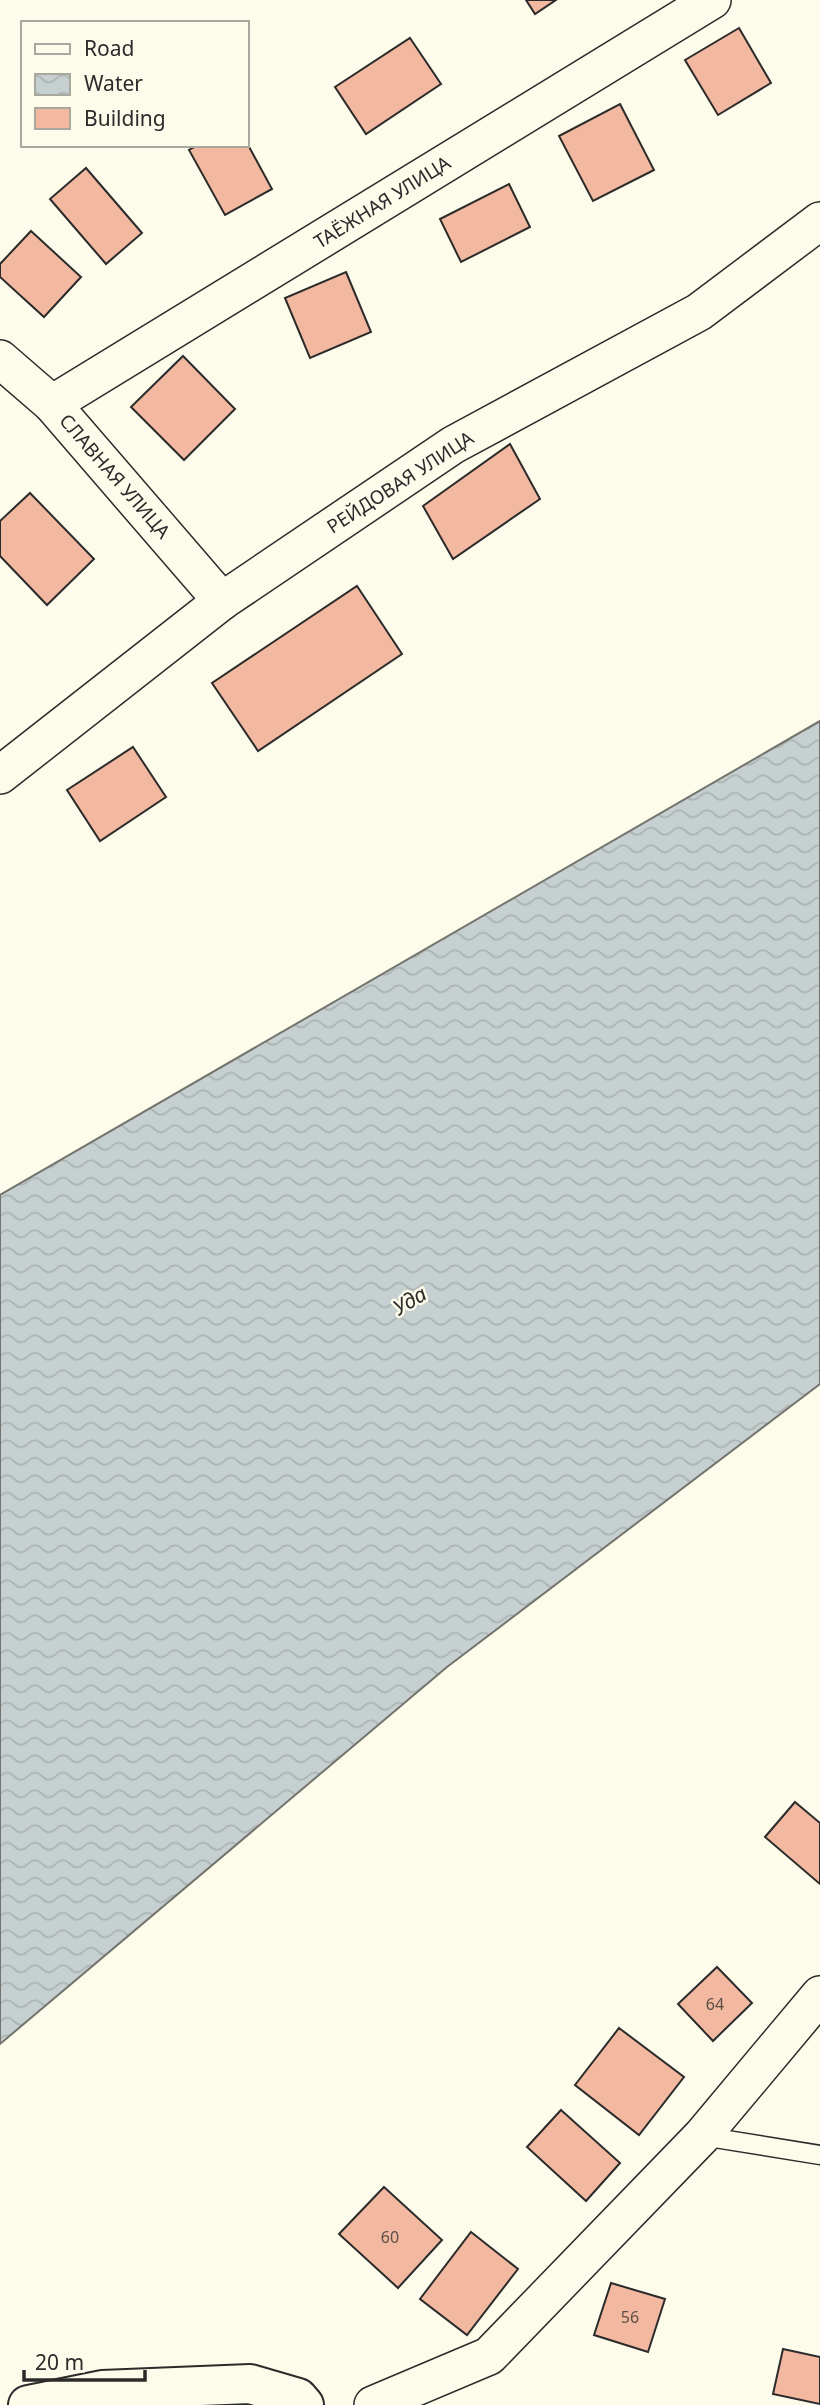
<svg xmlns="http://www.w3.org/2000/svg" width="820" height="2405" viewBox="0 0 820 2405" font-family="'Noto Sans',sans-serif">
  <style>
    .water { fill: url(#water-waves); stroke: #74746e; stroke-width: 2 }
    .building { fill: #f2b8a0; stroke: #2b2b2b; stroke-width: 2 }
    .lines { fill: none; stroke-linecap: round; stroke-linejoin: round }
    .lane-casing { stroke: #2b2b2b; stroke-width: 21 }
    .street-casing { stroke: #2b2b2b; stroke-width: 40 }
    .primary-casing { stroke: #2b2b2b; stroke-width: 42 }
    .lane { stroke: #fdfbea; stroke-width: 18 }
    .street { stroke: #fdfbea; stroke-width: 37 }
    .primary { stroke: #fdfbea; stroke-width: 38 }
    .labels { text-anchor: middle; stroke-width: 5; stroke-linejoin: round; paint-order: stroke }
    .number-label { font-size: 16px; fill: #5d4e48 }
    .street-label { font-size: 19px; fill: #2b2b2b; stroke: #fdfbea }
    .water-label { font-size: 21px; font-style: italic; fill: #2b2b2b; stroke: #fdfbea }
  </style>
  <defs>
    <pattern id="water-waves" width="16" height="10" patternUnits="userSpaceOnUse" patternTransform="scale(1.75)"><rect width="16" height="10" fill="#c7d0d0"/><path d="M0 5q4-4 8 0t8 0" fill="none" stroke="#abb3b3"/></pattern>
  </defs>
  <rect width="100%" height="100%" fill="#fdfbea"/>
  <!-- water -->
  <polygon class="water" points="820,721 820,1384 447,1667 0,2044 0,1195"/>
  <!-- building -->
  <g class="building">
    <polygon points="526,0 556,0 535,14"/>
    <polygon points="739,28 771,83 718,115 685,60"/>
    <polygon points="410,38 441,84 366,134 335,87"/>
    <polygon points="620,104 654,170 593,201 559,136"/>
    <polygon points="247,143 272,189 225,215 189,150 198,145 247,145"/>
    <polygon points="86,168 142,233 106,264 50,199"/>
    <polygon points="509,184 530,227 461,262 440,219"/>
    <polygon points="31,231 81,277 44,317 0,277 0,264"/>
    <polygon points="346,272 371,332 310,358 285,298"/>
    <polygon points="183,356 235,409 184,460 131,407"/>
    <polygon points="510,444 540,499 453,559 423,506"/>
    <polygon points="30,493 94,559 47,605 0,556 0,521"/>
    <polygon points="357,586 402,654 258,751 212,683"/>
    <polygon points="133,747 166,797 100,841 67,790"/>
    <polygon points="795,1802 820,1823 820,1884 765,1837"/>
    <polygon points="717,1967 752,2003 713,2041 678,2004"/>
    <polygon points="619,2028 684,2077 639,2135 575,2085"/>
    <polygon points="561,2110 620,2163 586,2201 527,2147"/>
    <polygon points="384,2187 442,2240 398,2288 339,2234"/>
    <polygon points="471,2232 518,2269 467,2335 420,2299"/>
    <polygon points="611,2283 665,2299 648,2352 594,2335"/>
    <polygon points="783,2349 820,2357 820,2404 773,2394"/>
  </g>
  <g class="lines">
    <defs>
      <polyline id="lane" points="702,2136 820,2155"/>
      <g id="street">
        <polyline points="0,359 52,404 222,601"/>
        <polyline points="52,404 712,0"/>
        <polyline points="0,775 222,601 453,445 699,312 820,221"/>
        <polyline points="373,2405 489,2356 702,2136 820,1995"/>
      </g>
      <polyline id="primary" points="28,2405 102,2390 250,2384 298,2398 304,2405"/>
    </defs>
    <!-- lane casing -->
    <use href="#lane" class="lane-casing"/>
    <!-- street casing -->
    <use href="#street" class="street-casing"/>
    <!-- primary casing -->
    <use href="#primary" class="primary-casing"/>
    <!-- lane -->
    <use href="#lane" class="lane"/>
    <!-- street -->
    <use href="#street" class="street"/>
    <!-- primary -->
    <use href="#primary" class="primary"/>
  </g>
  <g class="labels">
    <!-- number labels -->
    <g class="number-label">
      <text x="715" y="2010">64</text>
      <text x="390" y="2243">60</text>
      <text x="630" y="2323">56</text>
    </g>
    <!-- street labels -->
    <g class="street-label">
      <text transform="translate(382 202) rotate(-32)" y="7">ТАЁЖНАЯ УЛИЦА</text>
      <text transform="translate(115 476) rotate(49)" y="7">СЛАВНАЯ УЛИЦА</text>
      <text transform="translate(400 482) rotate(-33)" y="7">РЕЙДОВАЯ УЛИЦА</text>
    </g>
    <!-- water labels -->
    <g class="water-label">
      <text transform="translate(410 1301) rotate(-31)" y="7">Уда</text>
    </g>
  </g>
  <!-- legend -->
  <rect x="21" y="21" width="228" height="126" fill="#fdfbea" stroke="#a9a89e" stroke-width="2"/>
  <rect x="35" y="44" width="35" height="10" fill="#fdfbea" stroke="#a9a89e" stroke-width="2"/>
  <text x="84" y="56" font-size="21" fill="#2b2b2b">Road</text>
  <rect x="35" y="74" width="35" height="21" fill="url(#water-waves)" stroke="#a9a89e" stroke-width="2"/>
  <text x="84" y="91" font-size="21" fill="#2b2b2b">Water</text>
  <rect x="35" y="108" width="35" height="21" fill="#f2b8a0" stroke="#a9a89e" stroke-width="2"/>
  <text x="84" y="126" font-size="21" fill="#2b2b2b">Building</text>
  <!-- scale -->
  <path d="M24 2370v10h121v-10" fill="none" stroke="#2b2b2b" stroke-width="3.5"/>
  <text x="35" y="2370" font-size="21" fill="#2b2b2b" stroke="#fdfbea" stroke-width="5" paint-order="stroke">20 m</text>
</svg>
